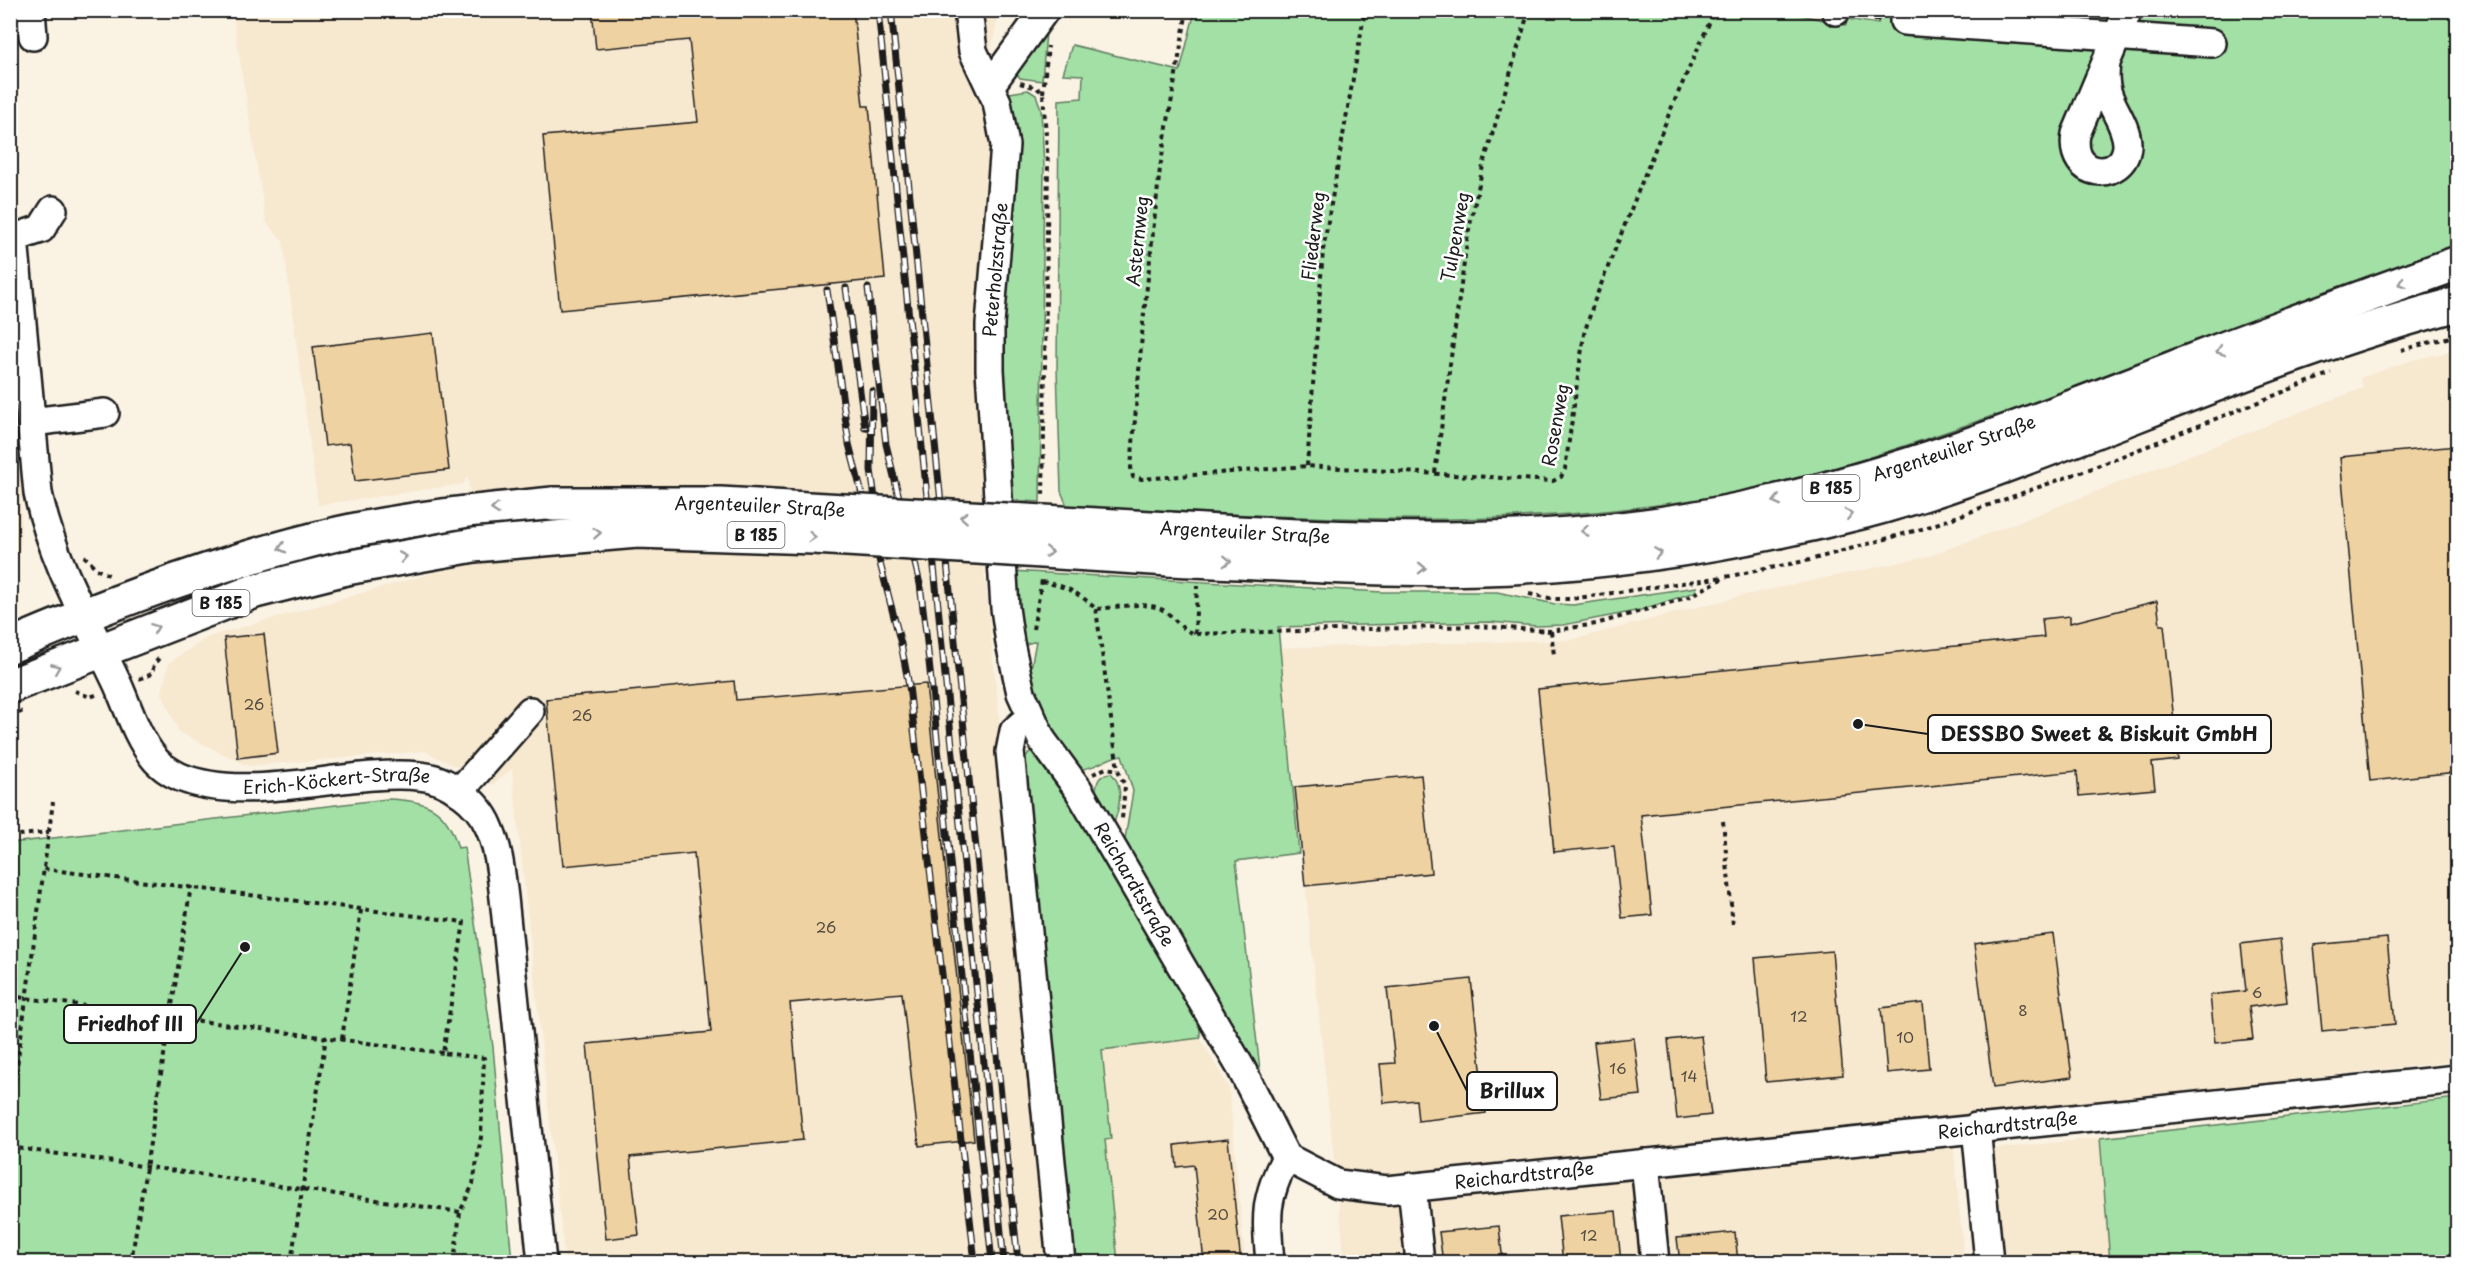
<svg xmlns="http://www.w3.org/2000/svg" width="2468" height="1273" viewBox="0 0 2468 1273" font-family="'Playpen Sans',sans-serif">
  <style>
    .built { fill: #f7e8d0 }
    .green { fill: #a3e0a6; stroke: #607e61; stroke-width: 1.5 }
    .building { fill: #efd2a2; stroke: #1c1c1c; stroke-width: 1.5 }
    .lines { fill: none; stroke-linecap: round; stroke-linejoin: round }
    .minor-casing { stroke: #1c1c1c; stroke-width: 32 }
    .major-casing { stroke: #1c1c1c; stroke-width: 38 }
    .path { stroke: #1c1c1c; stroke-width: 4; stroke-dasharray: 4.5 4.5; stroke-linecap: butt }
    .minor { stroke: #fff; stroke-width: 27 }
    .major { stroke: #fff; stroke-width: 33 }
    .tram { stroke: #1c1c1c; stroke-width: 1.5 }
    .rail-casing { stroke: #1c1c1c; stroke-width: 7 }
    .rail { stroke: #fff; stroke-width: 4.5; stroke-dasharray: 14; stroke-linecap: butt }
    .major-bridge-casing { stroke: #1c1c1c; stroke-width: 38; stroke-linecap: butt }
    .major-bridge { stroke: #fff; stroke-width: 33 }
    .oneway { stroke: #999 }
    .labels { text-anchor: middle; stroke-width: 5; stroke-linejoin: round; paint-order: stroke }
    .number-label { font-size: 15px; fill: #514a3e }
    .shield { fill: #fff; stroke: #606060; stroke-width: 1.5 }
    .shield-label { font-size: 16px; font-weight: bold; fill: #1c1c1c }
    .street-label { font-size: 18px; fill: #1c1c1c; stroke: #fff }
    .leader { fill: none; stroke: #1c1c1c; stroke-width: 2 }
    .callout-dot { fill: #1c1c1c; stroke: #fff; stroke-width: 2 }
    .callout { fill: #fff; stroke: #1c1c1c; stroke-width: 2 }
    .callout-label { font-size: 20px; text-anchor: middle; font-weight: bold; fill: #1c1c1c }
  </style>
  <rect width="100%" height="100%" fill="#faf2e3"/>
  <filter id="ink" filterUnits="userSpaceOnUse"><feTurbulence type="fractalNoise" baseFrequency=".0167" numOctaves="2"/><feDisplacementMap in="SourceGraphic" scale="12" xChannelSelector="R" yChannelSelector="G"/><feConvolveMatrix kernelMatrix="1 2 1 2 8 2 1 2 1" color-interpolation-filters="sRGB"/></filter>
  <g filter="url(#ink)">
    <!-- built -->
    <g class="built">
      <polygon points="232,11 956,11 969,81 979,11 999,11 982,96 990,124 991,161 975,349 984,569 1054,1262 565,1262 512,769 492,785 425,751 248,766 179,732 162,693 169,663 208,637 478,560 468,476 463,484 318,505 283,241 266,222"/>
      <polygon points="2457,350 2457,1061 1951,1118 1964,1262 1345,1262 1280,648 1571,640 1745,595 1930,556 2363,388 2360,378 2413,360"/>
      <polygon points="10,384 12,406 20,418 21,485 21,539 18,565 11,587"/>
      <polygon points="1200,1038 1229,1088 1245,1262 1118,1262 1105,1139 1111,1139 1102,1050"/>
      <polygon points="2100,1138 2110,1262 2004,1262 1994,1149"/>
    </g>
    <!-- green -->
    <g class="green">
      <path d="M1778,10L1846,25L1847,19L1878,24L1880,12L1873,10L2457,11V248L1997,419L1995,415C1907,446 1819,476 1727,494C1509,535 1287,516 1067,506L1061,491L1057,368L1059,100L1082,98L1083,75L1063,74L1072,45L1180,71L1195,11Z"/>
      <polygon points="1047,20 1042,81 1020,78 1014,70"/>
      <polygon points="1028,90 1036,95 1041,109 1044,167 1040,502 1007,500 999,362 1008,98 1010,93"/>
      <path d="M1011,571L1382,592H1497L1555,604L1573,605L1697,587L1695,592L1641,610L1563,625L1537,626L1490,622L1278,627L1299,853L1236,861L1262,1087L1124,845L1133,791L1122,755C1107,757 1101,766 1083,769L1075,762L1200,1018V1038L1102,1050L1111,1139L1105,1140L1118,1262H1069L1021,761L1031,751L1068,801L1065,748L1055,738L1029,679L1036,641L1020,646Z"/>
      <path d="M1111,773C1124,785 1120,805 1115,820L1111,822L1095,794C1097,781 1098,775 1111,773Z"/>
      <path d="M387,799C427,800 447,808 458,848L464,847L493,1047L512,1262H11V843Z"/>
      <polygon points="2457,1098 2457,1262 2110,1262 2100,1138"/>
    </g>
    <!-- building -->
    <g class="building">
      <polygon points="592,10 853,10 863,106 869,106 885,279 560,310 543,136 698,122 689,40 596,49"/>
      <polygon points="433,333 449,470 355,481 350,443 325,446 313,347"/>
      <polygon points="2457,446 2457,772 2370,781 2340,457"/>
      <polygon points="2157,601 2160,625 2164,625 2178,760 2152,763 2155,789 2079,796 2077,771 1641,815 1652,915 1622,918 1614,846 1554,852 1538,689 2044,637 2042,619 2070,616 2070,623"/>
      <polygon points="264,634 278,753 238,758 224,638"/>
      <polygon points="734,681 736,700 926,684 974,1140 919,1146 902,993 790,1003 803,1140 630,1157 639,1235 606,1239 587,1044 711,1032 694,853 563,866 546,699"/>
      <polygon points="1421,775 1431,873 1305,886 1295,787"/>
      <polygon points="2053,934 2072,1077 1993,1088 1974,944"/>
      <polygon points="2387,938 2395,1024 2322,1031 2314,945"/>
      <polygon points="2280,939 2287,1002 2249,1007 2253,1039 2215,1043 2210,995 2246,991 2241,944"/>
      <polygon points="1832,951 1843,1075 1766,1082 1755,958"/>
      <polygon points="1471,979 1486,1113 1418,1121 1416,1100 1384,1103 1380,1064 1395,1063 1387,988"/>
      <polygon points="1923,1003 1929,1069 1887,1073 1881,1008"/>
      <polygon points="1701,1036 1711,1115 1677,1119 1668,1040"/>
      <polygon points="1634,1038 1641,1095 1601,1099 1594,1042"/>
      <polygon points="1228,1139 1241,1263 1204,1263 1194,1165 1177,1167 1175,1145"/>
      <polygon points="1616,1211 1621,1263 1563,1263 1558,1216"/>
      <polygon points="1499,1226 1503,1263 1443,1263 1439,1232"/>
      <polygon points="1735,1232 1738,1263 1680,1263 1677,1238"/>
    </g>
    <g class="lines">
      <defs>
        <g id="minor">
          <polyline points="31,10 33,36"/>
          <path id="s1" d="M968,10L973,51L997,102L1005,145L990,324V370L1005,608L1010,643L1021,693L1042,740L1078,789L1241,1068L1286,1157L1338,1184L1387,1190L2458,1079"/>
          <polyline points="1836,10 1836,11"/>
          <polyline points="1904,21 2212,43"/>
          <path d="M2106,62C2105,73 2104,83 2108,94C2113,110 2128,128 2127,146C2124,182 2068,180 2076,134L2128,10"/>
          <polyline points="990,86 1045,10"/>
          <path id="s2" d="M53,210L41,229L14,238L38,493C52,561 89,623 118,685C129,710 137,737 154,758C159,765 171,773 180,777C248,805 347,769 419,776C447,778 478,801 489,827C499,849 501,874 504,898L542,1262"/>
          <polyline points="32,422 105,413"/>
          <polyline points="1030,717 1014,731 1010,752 1061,1262"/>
          <polyline points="459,792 530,711"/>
          <polyline points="1976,1127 1989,1262"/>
          <polyline points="1645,1163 1655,1262"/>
          <polyline points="1412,1187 1420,1262"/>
          <path d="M1270,1262C1266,1216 1264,1200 1286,1157"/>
        </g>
        <g id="major">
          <path id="s3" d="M1169,529C1354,540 1541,550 1723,513C1882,482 2031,424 2181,365C2273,330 2365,296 2458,263"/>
          <path d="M1169,559C1273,563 1378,571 1483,568C1612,564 1740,543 1865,511C1938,492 2009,464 2080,437C2204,389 2328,338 2458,304"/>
          <path d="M10,646C116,600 225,560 337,534C408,518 481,511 553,504"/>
          <polyline points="10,686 255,591 346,568"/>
        </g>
      </defs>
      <!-- minor casing -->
      <use href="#minor" class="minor-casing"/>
      <!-- major casing -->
      <use href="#major" class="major-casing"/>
      <!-- path -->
      <g class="path">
        <polyline points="1187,10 1160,168 1143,323 1131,468 1133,477 1142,479 1307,466 1553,481 1561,477 1565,469 1584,334 1594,302 1671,109 1715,10"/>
        <polyline points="1858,15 1866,15 1875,20 1881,19"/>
        <polyline points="1020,83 1037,88 1043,93 1048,164 1043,498"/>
        <polyline points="1043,93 1048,46"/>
        <polyline points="2401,350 2458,335"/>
        <polyline points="1307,466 1323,250 1365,10"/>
        <polyline points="1435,473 1468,234 1483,166 1529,10"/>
        <polyline points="84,556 98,570 111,576"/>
        <path d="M1042,582C1066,586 1078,592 1096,609C1116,608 1149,599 1166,612C1177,620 1181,630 1195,634L1476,626L1551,631L1596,624L1689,597L1725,577L1810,560L1925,528L2092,468L2331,373"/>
        <polyline points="1529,594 1554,599 1571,599 1723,577"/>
        <polyline points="1096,609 1118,770"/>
        <polyline points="1033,629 1042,580"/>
        <polyline points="1551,631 1554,655"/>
        <polyline points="1195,634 1197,586"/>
        <polyline points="139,679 152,674 154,664 161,656"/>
        <polyline points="75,691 90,697 98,694"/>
        <polyline points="10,717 23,711"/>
        <polyline points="1093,774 1106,768 1118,770 1125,786 1122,819"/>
        <polyline points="1723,821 1733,925"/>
        <polyline points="10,836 49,832"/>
        <polyline points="44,869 464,922 443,1053 484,1058 481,1137 473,1184 460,1212 454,1262"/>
        <polyline points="10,996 443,1053"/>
        <polyline points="342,1039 361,910"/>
        <polyline points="10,1117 53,802"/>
        <polyline points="10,1147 460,1212"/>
        <polyline points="131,1262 191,886"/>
        <polyline points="291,1262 326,1037"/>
      </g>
      <!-- minor -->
      <use href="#minor" class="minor"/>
      <!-- major -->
      <use href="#major" class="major"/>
      <!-- tram -->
      <polyline class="tram" points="10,479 13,524 10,551"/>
      <defs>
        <g id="rail">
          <polyline points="878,10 1004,1262"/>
          <polyline points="891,10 1018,1262"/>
          <polyline points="846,288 865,428"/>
          <polyline points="868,288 886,444 920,584 926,633 992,1262"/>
          <polyline points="827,290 849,444 901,644 909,686 975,1262"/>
          <polyline points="872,391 871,470 882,547"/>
        </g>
      </defs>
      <!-- rail casing -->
      <use href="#rail" class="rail-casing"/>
      <!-- rail -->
      <use href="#rail" class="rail"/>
      <defs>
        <g id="major-bridge">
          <path id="s4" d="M553,504H720L1169,529"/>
          <polyline points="346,568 474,545 637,531 814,537 1169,559"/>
        </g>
      </defs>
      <!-- major-bridge casing -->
      <use href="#major-bridge" class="major-bridge-casing"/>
      <!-- major-bridge -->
      <use href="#major-bridge" class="major-bridge"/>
    </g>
    <!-- one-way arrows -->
    <defs><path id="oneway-chevron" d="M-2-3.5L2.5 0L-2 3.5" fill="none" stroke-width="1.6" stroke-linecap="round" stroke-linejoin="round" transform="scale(1.5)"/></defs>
    <g class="oneway">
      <use href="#oneway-chevron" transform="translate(2402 283) rotate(160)"/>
      <use href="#oneway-chevron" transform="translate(2220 351) rotate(159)"/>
      <use href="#oneway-chevron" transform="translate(1777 501) rotate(167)"/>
      <use href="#oneway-chevron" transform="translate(495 509) rotate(175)"/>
      <use href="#oneway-chevron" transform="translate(1849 514) rotate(-13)"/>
      <use href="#oneway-chevron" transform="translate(964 517) rotate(-177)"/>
      <use href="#oneway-chevron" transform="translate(1585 531) rotate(175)"/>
      <use href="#oneway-chevron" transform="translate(597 533) rotate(-4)"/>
      <use href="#oneway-chevron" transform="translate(812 537) rotate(3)"/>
      <use href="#oneway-chevron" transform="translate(282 548) rotate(166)"/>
      <use href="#oneway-chevron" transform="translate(1049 552) rotate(3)"/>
      <use href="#oneway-chevron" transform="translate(1658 553) rotate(-8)"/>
      <use href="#oneway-chevron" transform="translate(403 557) rotate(-10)"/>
      <use href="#oneway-chevron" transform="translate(1227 561) rotate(2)"/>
      <use href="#oneway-chevron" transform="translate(1422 568) rotate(1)"/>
      <use href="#oneway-chevron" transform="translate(155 628) rotate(-21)"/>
      <use href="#oneway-chevron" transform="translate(56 668) rotate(-22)"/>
    </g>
  </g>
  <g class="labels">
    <!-- number labels -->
    <g class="number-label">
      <text x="254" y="710">26</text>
      <text x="582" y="721">26</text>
      <text x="826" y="933">26</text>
      <text x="2257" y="998">6</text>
      <text x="2023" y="1016">8</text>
      <text x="1799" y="1022">12</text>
      <text x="1905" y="1043">10</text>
      <text x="1618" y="1074">16</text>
      <text x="1689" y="1082">14</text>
      <text x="1218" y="1220">20</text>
      <text x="1589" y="1241">12</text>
    </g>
    <!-- shield labels -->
    <g class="shield">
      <rect x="1802.5" y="475" width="57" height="26" rx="4.5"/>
      <rect x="727.5" y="522" width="57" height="26" rx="4.5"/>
      <rect x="192.5" y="590" width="57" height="26" rx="4.5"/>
    </g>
    <g class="shield-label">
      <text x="1831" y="494">B 185</text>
      <text x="756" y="541">B 185</text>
      <text x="221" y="609">B 185</text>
    </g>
    <!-- street labels -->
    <g class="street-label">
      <text transform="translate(1314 236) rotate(-83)" y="6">Fliederweg</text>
      <text transform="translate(1456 237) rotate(-80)" y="6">Tulpenweg</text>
      <text transform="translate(1138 241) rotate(-84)" y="6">Asternweg</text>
      <text transform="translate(996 270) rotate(-85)" y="6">Peterholzstraße</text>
      <text transform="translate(1556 425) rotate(-80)" y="6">Rosenweg</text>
      <text dy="6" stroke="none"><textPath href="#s3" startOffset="796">Argenteuiler Straße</textPath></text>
      <text dy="6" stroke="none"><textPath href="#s4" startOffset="207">Argenteuiler Straße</textPath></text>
      <text transform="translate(1245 533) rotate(3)" y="6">Argenteuiler Straße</text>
      <text dy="6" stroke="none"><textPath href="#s2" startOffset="788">Erich-Köckert-Straße</textPath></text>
      <text dy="6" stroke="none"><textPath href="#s1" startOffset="915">Reichardtstraße</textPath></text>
      <text dy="6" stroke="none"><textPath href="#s1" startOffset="1959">Reichardtstraße</textPath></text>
      <text dy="6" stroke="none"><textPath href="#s1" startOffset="1473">Reichardtstraße</textPath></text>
    </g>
  </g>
  <!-- callouts -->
  <path class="leader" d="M1858 724L1928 734M245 947L196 1024M1434 1026L1467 1091"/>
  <g class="callout-dot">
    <circle cx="1858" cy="724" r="6"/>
    <circle cx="245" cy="947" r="6"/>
    <circle cx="1434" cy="1026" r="6"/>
  </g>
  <g class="callout">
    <rect x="1928" y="715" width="343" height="38" rx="6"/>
    <rect x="64" y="1005" width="132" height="38" rx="6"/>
    <rect x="1467" y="1072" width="90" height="38" rx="6"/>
  </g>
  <g class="callout-label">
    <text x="2099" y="741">DESSBO Sweet &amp; Biskuit GmbH</text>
    <text x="130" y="1031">Friedhof III</text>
    <text x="1512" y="1098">Brillux</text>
  </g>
  <!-- margin -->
  <rect width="2468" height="1273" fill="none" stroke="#fff" stroke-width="36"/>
  <rect x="18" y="18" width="2432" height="1237" fill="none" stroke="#1c1c1c" stroke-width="2" filter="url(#ink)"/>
</svg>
